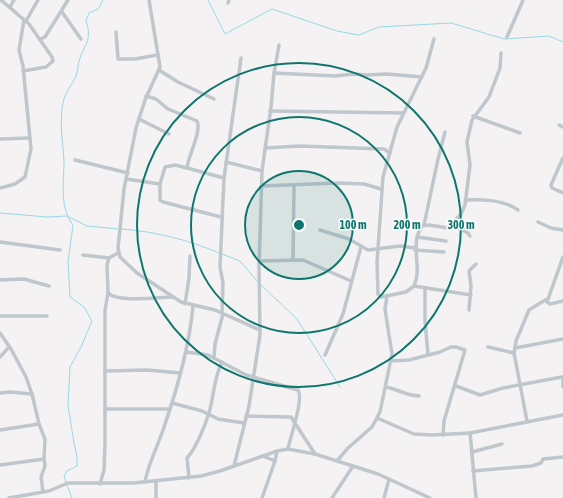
<svg xmlns="http://www.w3.org/2000/svg" width="563" height="498" viewBox="0 0 563 498" font-family="'Asap Condensed',sans-serif">
  <style>
    .lines { fill: none; stroke-linecap: round; stroke-linejoin: round }
    .stream { stroke: #97d9e5; stroke-width: 1 }
    .street { stroke: #bfc7cd; stroke-width: 3.5 }
    .ring { fill: none; stroke: #0f766e; stroke-width: 2 }
    .centre { fill: #0f766e; stroke: #fff; stroke-width: 2 }
    .ring-label { font-size: 12px; text-anchor: middle; font-weight: bold; fill: #0f766e; stroke: #fff; stroke-width: 3; stroke-linejoin: round; paint-order: stroke }
  </style>
  <rect width="100%" height="100%" fill="#f4f2f2"/>
  <g class="lines">
    <!-- stream -->
    <g class="stream">
      <polyline points="208,0 225,34 272,9 337,31 359,35 379,27 451,23 504,39 549,36 563,42"/>
      <polyline points="0,213 47,217 67,216 87,226 118,229"/>
      <path d="M121,229C153,231 189,240 219,253"/>
      <polyline points="222,254 240,261 258,282"/>
      <polyline points="260,284 297,319 340,387"/>
      <path d="M66,483L64,476L67,471L77,466V456L74,443L68,405L70,367L81,347L92,321L84,307L70,297L68,262L73,225C59,206 64,183 64,161C63,142 59,122 63,103C65,92 72,85 76,76C78,70 78,63 80,58C86,42 92,39 86,21L89,13L98,9L103,0"/>
      <polyline points="67,485 72,498"/>
    </g>
    <!-- street -->
    <g class="street">
      <polyline points="1,0 29,24 52,57 53,61 46,67 23,71"/>
      <polyline points="149,0 160,67 145,100 136,128 124,189 118,248 120,257 137,273 181,302 215,310 260,330"/>
      <polyline points="228,3 229,0"/>
      <polyline points="10,7 14,0"/>
      <polyline points="62,12 81,39"/>
      <polyline points="26,21 38,0"/>
      <polyline points="116,32 118,59 135,59 157,55"/>
      <polyline points="507,37 523,0"/>
      <polyline points="40,39 45,37 68,0"/>
      <path d="M434,39L426,68L397,127L383,177L377,262L378,294L381,297L406,292L414,286C423,268 409,245 422,226L429,225L448,228L461,214L465,205L470,165L467,142L472,120L489,97L500,68L501,53"/>
      <polyline points="159,70 178,82 214,99"/>
      <polyline points="274,73 279,45"/>
      <polyline points="270,111 403,113"/>
      <polyline points="473,116 520,133"/>
      <polyline points="139,119 169,134"/>
      <polyline points="559,125 563,127"/>
      <polyline points="0,139 30,138"/>
      <polyline points="265,148 299,146 384,149 390,153"/>
      <polyline points="563,158 551,185 552,188 563,193"/>
      <polyline points="75,160 128,173"/>
      <polyline points="226,162 262,171"/>
      <polyline points="187,168 224,178"/>
      <path d="M126,179L160,184L165,167L175,165L187,168C188,156 202,131 197,121L168,109L156,99L146,96"/>
      <polyline points="160,184 160,200 163,202 221,217"/>
      <polyline points="261,186 338,183 364,184 381,189"/>
      <polyline points="0,188 15,184 25,177 31,149 23,66 19,50 24,20"/>
      <path d="M466,200C481,199 505,200 518,210"/>
      <polyline points="538,222 551,228 563,230"/>
      <polyline points="424,225 438,159 445,132"/>
      <polyline points="452,225 468,233 470,236"/>
      <polyline points="320,230 349,239 368,250 400,246 415,248"/>
      <polyline points="417,237 446,241"/>
      <polyline points="0,242 60,250"/>
      <polyline points="415,250 444,252"/>
      <polyline points="83,255 109,258"/>
      <polyline points="563,257 547,302 550,304 563,301"/>
      <polyline points="293,259 294,186"/>
      <polyline points="259,261 303,260 351,281"/>
      <polyline points="0,280 24,279 49,286"/>
      <polyline points="414,286 471,295"/>
      <polyline points="425,288 425,321 428,354"/>
      <path d="M108,293C118,303 158,297 172,297"/>
      <polyline points="185,304 189,278 190,256"/>
      <polyline points="469,310 471,286 469,271 476,264"/>
      <polyline points="222,313 223,283 220,267 224,178 241,58"/>
      <polyline points="0,316 47,316"/>
      <polyline points="0,333 11,349 26,377 32,394 39,424 45,439 44,459 45,466 41,477 43,492"/>
      <polyline points="488,347 514,353"/>
      <polyline points="515,348 563,339"/>
      <path d="M186,352L208,355L246,375L298,390C304,400 290,437 288,449"/>
      <polyline points="325,355 343,314 361,247"/>
      <polyline points="0,357 9,347"/>
      <polyline points="214,358 215,344 223,314"/>
      <polyline points="391,361 409,360 440,352 451,347 456,347 465,350 444,421 443,435"/>
      <polyline points="105,371 147,370 180,373"/>
      <polyline points="563,377 563,387"/>
      <polyline points="456,386 480,395 503,388 562,377"/>
      <path d="M386,387C397,389 408,396 419,396"/>
      <polyline points="0,393 10,392 32,394"/>
      <polyline points="172,403 202,411 218,419 244,423"/>
      <polyline points="105,409 170,409"/>
      <polyline points="246,416 291,417 315,454"/>
      <polyline points="377,418 414,434 432,435 470,433 563,415"/>
      <polyline points="527,421 514,353 516,341 529,310 547,299"/>
      <polyline points="0,430 39,424"/>
      <polyline points="470,433 476,498"/>
      <polyline points="472,452 502,444"/>
      <polyline points="263,456 275,461 277,451"/>
      <polyline points="337,461 348,448 372,427 380,412 392,354 385,309 387,296"/>
      <polyline points="0,465 44,459"/>
      <polyline points="234,466 249,406 260,335 259,267 262,171 271,107 274,73 335,76 353,74 367,75 387,74 422,77"/>
      <polyline points="473,471 532,466 541,463 543,459 563,457"/>
      <path d="M189,478L187,458C196,448 205,426 209,413C214,396 214,377 222,362"/>
      <polyline points="156,481 156,498"/>
      <path d="M145,482C148,464 157,448 163,430C177,390 189,349 193,306"/>
      <polyline points="100,484 104,470 105,446 105,310 108,293 107,265 109,258 118,253"/>
      <polyline points="9,498 49,491 68,483 134,483 201,476 220,471 277,451 288,449 315,454 378,474 430,498"/>
      <polyline points="262,498 275,461"/>
      <polyline points="332,498 353,466"/>
      <polyline points="384,498 389,479"/>
    </g>
  </g>
  <!-- distance rings -->
  <circle cx="299" cy="225" r="54" fill="#0f766e" fill-opacity=".12"/>
  <g class="ring">
    <circle cx="299" cy="225" r="54"/>
    <circle cx="299" cy="225" r="108"/>
    <circle cx="299" cy="225" r="162"/>
  </g>
  <circle cx="299" cy="225" r="6" class="centre"/>
  <g class="ring-label">
    <text x="353" y="229">100 m</text>
    <text x="407" y="229">200 m</text>
    <text x="461" y="229">300 m</text>
  </g>
</svg>
